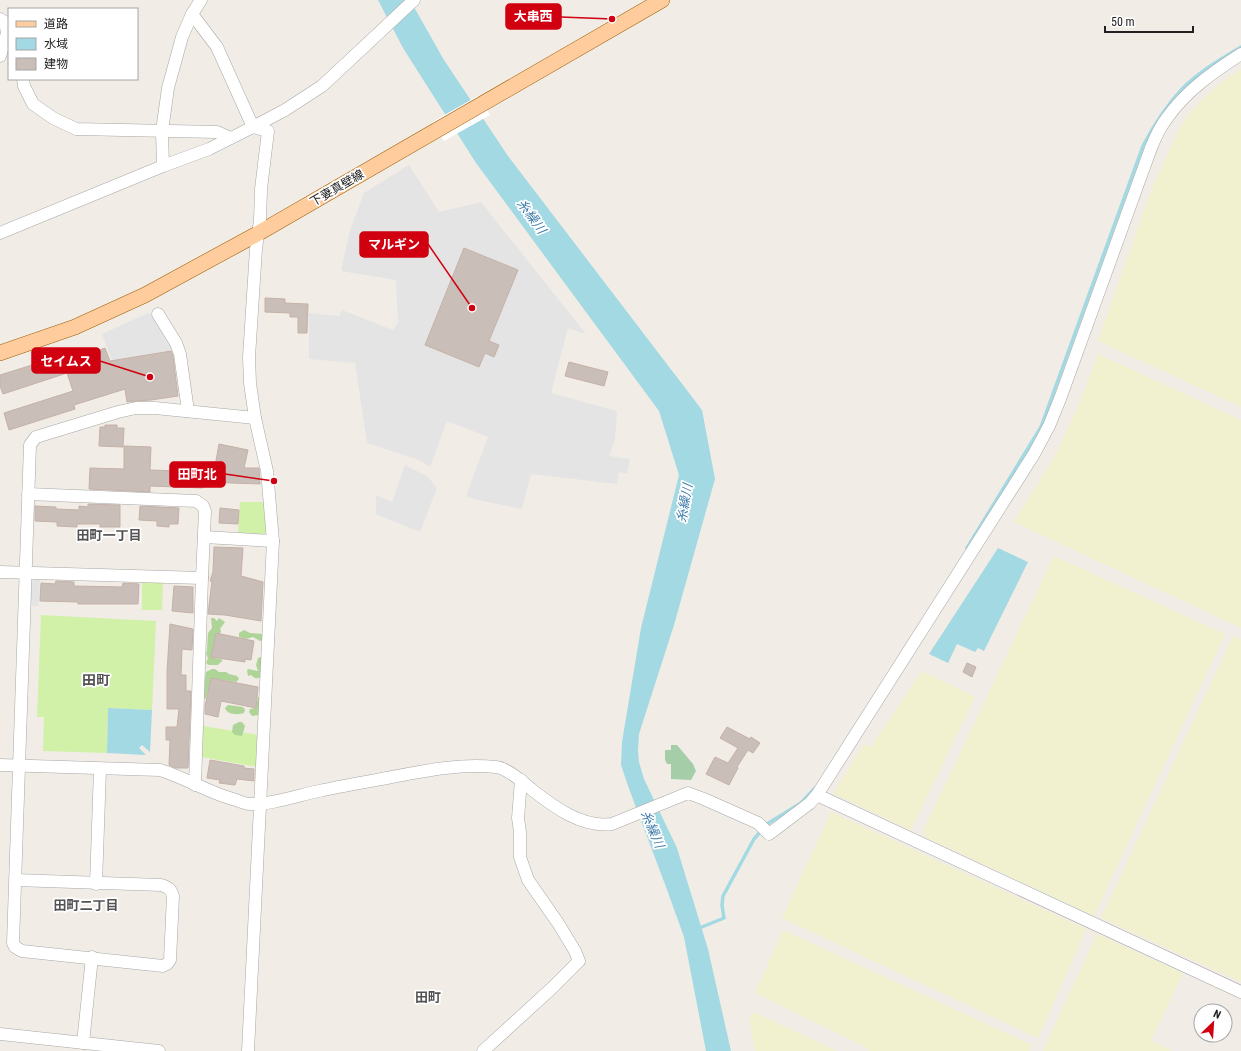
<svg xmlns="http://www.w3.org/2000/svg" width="1241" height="1051" viewBox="0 0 1241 1051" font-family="'Roboto Condensed','Noto Sans JP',sans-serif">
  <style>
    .farmland { fill: #f1f1d0 }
    .grass { fill: #d1f0a8 }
    .forest { fill: #aed497 }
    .cemetery { fill: #a5cda8 }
    .parking { fill: #e4e4e4; fill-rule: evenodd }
    .water { fill: #a3d9e3 }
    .pier { fill: #fff }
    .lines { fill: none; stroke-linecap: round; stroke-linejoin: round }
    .stream { stroke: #a3d9e3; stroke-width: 3.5 }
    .building { fill: #cabeb8; stroke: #c5b1a7 }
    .minor-casing { stroke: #a7a7a7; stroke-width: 13 }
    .major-casing { stroke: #9c5c00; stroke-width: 16 }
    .minor { stroke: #fff; stroke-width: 12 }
    .major { stroke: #ffcd9d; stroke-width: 15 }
    .labels { text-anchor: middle; stroke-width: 3.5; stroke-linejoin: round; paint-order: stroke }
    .street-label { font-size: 12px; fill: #202020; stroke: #fff }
    .water-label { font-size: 13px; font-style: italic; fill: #3e7ca9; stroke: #fff }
    .neighbourhood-label { font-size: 13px; font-weight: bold; fill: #535353; stroke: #fff }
    .quarter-label { font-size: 14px; font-weight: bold; fill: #535353; stroke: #fff }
    .leader { fill: none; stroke: #d00011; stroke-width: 1.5 }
    .callout-dot { fill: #d00011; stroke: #fff; stroke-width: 1.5 }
    .callout { fill: #d00011; stroke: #d00011; stroke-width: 1.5 }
    .callout-label { font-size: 13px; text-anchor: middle; font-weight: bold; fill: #fff }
  </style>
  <rect width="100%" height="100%" fill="#f1ede6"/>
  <!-- farmland -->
  <g class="farmland">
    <polygon points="1241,69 1241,407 1098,341 1144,210 1153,186 1177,133 1187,116 1206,96 1219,84"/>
    <polygon points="1098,354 1241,420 1241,628 1014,522 1055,456 1081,400"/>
    <polygon points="1054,556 1225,634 1094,916 925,837 924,829"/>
    <polygon points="1233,636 1241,640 1241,982 1101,918"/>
    <polygon points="922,671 975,697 911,830 833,794 864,744 871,747"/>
    <polygon points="831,812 1086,929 1038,1038 782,918"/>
    <polygon points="783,930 1032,1045 1029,1051 869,1051 862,1045 755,993"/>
    <polygon points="1097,934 1183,973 1151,1041 1173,1051 1043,1051"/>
    <polygon points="754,1012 837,1051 755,1051 749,1019"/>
  </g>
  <!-- grass -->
  <g class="grass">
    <polygon points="240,502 266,502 267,531 262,537 238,536"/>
    <polygon points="142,582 163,582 162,610 142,610"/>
    <polygon points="41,615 156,621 152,710 108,708 107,753 43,751 44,717 37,717"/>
    <polygon points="203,726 259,735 257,767 202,757"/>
  </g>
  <!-- forest -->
  <g class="forest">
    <polygon points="211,618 214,618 217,621 219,618 225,622 220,629 221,631 220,634 216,633 211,657 223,660 218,665 209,665 206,663 208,658 206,654 207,650 208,633 212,628"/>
    <polygon points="244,630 250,633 263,634 263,640 260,641 253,637 246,639 239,637 239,633"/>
    <path d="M261,657L263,658L261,677C257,679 255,679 251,675L248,676L247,671L248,669L258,671L256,665L258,658Z"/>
    <polygon points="212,669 215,669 219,672 226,672 229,674 237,676 239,679 236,682 211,678 206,698 204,699 201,692 204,690 205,688 204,686 206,672"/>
    <polygon points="258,697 260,697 259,715 252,716 249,712 250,709 256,708"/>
    <path d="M228,705L243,707L245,710L244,713C238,715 227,715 225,708Z"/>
    <polygon points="239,722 242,722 245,726 242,736 235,735 232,732 233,725"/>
  </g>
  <!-- cemetery -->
  <polygon class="cemetery" points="671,745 677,745 693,764 696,771 691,780 671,779 671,764 667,764 665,760 665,750 671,750"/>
  <!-- parking -->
  <g class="parking">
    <path d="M409,165L439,212L481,202L586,334L568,328L551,393L617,411L615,439L609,456L630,459L627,474L619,472L617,484L531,474L522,509L478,500L466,496L488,437L447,421L430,467L419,460L367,443L355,363L309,359V313L339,316L342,310L393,330L398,323L396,280L341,271L350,230L364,193ZM464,249L518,270L478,367L425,345Z"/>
    <polygon points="148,313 155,317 173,350 112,360 102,334"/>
    <polygon points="405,465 427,476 437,488 420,532 376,514 376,495 392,502"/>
    <polygon points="34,580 40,580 39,606 30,606 30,583"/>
  </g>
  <!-- water -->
  <g class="water">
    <polygon points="378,0 410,0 444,60 508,156 702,410 715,479 674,625 639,734 638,750 639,762 644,779 677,848 708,949 731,1051 706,1051 684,937 666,887 628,786 621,765 622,742 641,628 679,475 659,411 476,163 403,48"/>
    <polygon points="998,548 1028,562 984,651 978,648 975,652 957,644 948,663 929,654"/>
    <polygon points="108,708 152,710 150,752 142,745 139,748 146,755 107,753"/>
  </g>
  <!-- pier -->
  <polygon class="pier" points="478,96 490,115 444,141 432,122"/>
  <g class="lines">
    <!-- stream -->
    <g class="stream">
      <path d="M967,548L1041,427L1143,146C1154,125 1167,105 1183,88C1200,71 1221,59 1241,47"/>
      <polyline points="697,929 724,918 722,905 723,896 754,839 767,824 801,803 815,788"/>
    </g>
  </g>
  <!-- building -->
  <g class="building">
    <polygon points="464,248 518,270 489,341 499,345 494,357 485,353 479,367 425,345"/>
    <polygon points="265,298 285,299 285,303 308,304 307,333 298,333 298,317 290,317 290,313 265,312"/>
    <polygon points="105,348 110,361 171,351 173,356 178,396 151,400 136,401 127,402 125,389 74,405 75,409 9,430 4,413 73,391 67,373 3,394 0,386 0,375 58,357 60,361 81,354 82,357"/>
    <polygon points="569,362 608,372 604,386 565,376"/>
    <polygon points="105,425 117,425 117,428 124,428 123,447 99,446 100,427 105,427"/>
    <polygon points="219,444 248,450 244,468 259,468 260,484 203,482 203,488 150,486 150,492 89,489 90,468 124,469 124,446 151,447 150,470 214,472"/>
    <polygon points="88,504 120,505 120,527 100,527 100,524 77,524 77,527 57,526 57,522 35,521 35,506 56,507 56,509 79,510 79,506 88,507"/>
    <polygon points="140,506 179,508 178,524 169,524 169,527 157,526 157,521 139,520"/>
    <polygon points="220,508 239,510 238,524 219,523"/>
    <polygon points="214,547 243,548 241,576 263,582 261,621 225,615 208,614 212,581 210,581 213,572"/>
    <polygon points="56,581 74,582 74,586 122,587 123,583 139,584 138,604 78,604 78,602 40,601 41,583 55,584"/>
    <polygon points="174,586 193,587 193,613 172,611"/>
    <polygon points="170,624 193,629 192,650 182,649 181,675 186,675 186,691 191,691 188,768 175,768 169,765 170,740 166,740 166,727 177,727 179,709 167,709 167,672"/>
    <polygon points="216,633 254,641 251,660 245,659 245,662 211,657"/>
    <polygon points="967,663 976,667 972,677 963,672"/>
    <polygon points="211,678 258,687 256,708 221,701 218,717 205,714 205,706"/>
    <polygon points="727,727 750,739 751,737 760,743 753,753 748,750 737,767 738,768 729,785 706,774 715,757 728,763 738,748 720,738"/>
    <polygon points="210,760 244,766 244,768 254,769 254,781 237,779 235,785 219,783 220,780 207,778"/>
  </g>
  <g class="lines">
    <defs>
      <g id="minor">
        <polyline points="192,14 217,47 253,127 268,131 261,189 260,220 256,249 249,357 250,383 255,418 267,471 273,541 248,1051"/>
        <polyline points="0,19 5,22 7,33 0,56"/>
        <polyline points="23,79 24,86 33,104 53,118 76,129 217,132 230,138"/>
        <polyline points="163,166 162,131 168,88 182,37 192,14 201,0"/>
        <polyline points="0,233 163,166 209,149 253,127 285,110 322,86 414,0"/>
        <polyline points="158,314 176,343 180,354 188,411"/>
        <polyline points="204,537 273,541"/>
        <polyline points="0,572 202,578 205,511 203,506 196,501 28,494"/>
        <path d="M0,765L160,770C186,778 209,793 236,800C241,802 246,804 250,804C271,805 299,795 319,791C342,786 365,782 387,778C423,771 460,763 496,767C507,768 523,782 531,789C554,807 582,828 612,824L688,793L704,799L758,823L769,834L810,803L817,795L1034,454L1049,426L1060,399L1151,148C1155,138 1160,127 1167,118C1186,91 1213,72 1241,54"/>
        <polyline points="195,785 202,578"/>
        <polyline points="817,795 1241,992"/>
        <path d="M15,880L161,885C168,887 171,889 173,896L170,960L167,964L163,966L22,951L15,947L13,943C18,777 23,611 30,445L36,437L118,412L136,408H155L255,418"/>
        <polyline points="96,884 100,769"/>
        <polyline points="0,1034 159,1051"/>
        <polyline points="83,1043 92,957"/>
        <polyline points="483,1051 552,988 579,961 575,951 558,923 528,880 520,857 520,832 518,818 521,780"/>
      </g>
      <polyline id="major" points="0,353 75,327 145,295 257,234 662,0"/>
    </defs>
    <!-- minor casing -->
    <use href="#minor" class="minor-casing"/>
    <!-- major casing -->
    <use href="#major" class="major-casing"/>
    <!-- minor -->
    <use href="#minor" class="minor"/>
    <!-- major -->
    <use href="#major" class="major"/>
  </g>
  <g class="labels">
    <!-- street labels -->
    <g class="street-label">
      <text transform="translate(337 188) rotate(-30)" y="4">下妻真壁線</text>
    </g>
    <!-- water labels -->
    <g class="water-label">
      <text transform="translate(532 216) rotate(54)" y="5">糸繰川</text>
      <text transform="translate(684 503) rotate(-80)" y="5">糸繰川</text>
      <text transform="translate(653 829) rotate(67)" y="5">糸繰川</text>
    </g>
    <!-- neighbourhood labels -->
    <g class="neighbourhood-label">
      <text x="109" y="540">田町一丁目</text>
      <text x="86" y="910">田町二丁目</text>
      <text x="428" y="1002">田町</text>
    </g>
    <!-- quarter labels -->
    <g class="quarter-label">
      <text x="96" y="685">田町</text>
    </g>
  </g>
  <!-- callouts -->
  <path class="leader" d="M612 19L561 17M472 308L428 244M150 377L100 361M274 481L225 474"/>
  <g class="callout-dot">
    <circle cx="612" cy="19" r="4"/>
    <circle cx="472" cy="308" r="4"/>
    <circle cx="150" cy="377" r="4"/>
    <circle cx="274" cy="481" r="4"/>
  </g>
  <g class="callout">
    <rect x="506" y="4" width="55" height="25" rx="4"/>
    <rect x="360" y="232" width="68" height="25" rx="4"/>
    <rect x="32" y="348" width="68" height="25" rx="4"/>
    <rect x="170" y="462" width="55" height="25" rx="4"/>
  </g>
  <g class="callout-label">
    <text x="533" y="21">大串西</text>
    <text x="394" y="249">マルギン</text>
    <text x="66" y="366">セイムス</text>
    <text x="197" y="479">田町北</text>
  </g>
  <!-- legend -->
  <rect x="8" y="8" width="130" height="72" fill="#ffffff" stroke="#a6a6a6"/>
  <rect x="16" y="21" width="20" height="6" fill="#ffcd9d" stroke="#a6a6a6"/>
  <text x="44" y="28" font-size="12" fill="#202020">道路</text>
  <rect x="16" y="38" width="20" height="12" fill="#a3d9e3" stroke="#a6a6a6"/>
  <text x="44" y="48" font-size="12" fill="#202020">水域</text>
  <rect x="16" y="58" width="20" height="12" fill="#cabeb8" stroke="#a6a6a6"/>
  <text x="44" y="68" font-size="12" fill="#202020">建物</text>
  <!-- north arrow -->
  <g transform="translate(1213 1023) rotate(25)"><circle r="19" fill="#ffffff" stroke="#a6a6a6"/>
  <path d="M0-3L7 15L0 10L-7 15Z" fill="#d00011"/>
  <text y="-6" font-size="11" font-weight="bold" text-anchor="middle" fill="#202020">N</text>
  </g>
  <!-- scale -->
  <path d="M1105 26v6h88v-6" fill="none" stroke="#202020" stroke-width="2"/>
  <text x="1111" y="26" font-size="12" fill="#202020" stroke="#ffffff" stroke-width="3" paint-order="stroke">50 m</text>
</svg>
